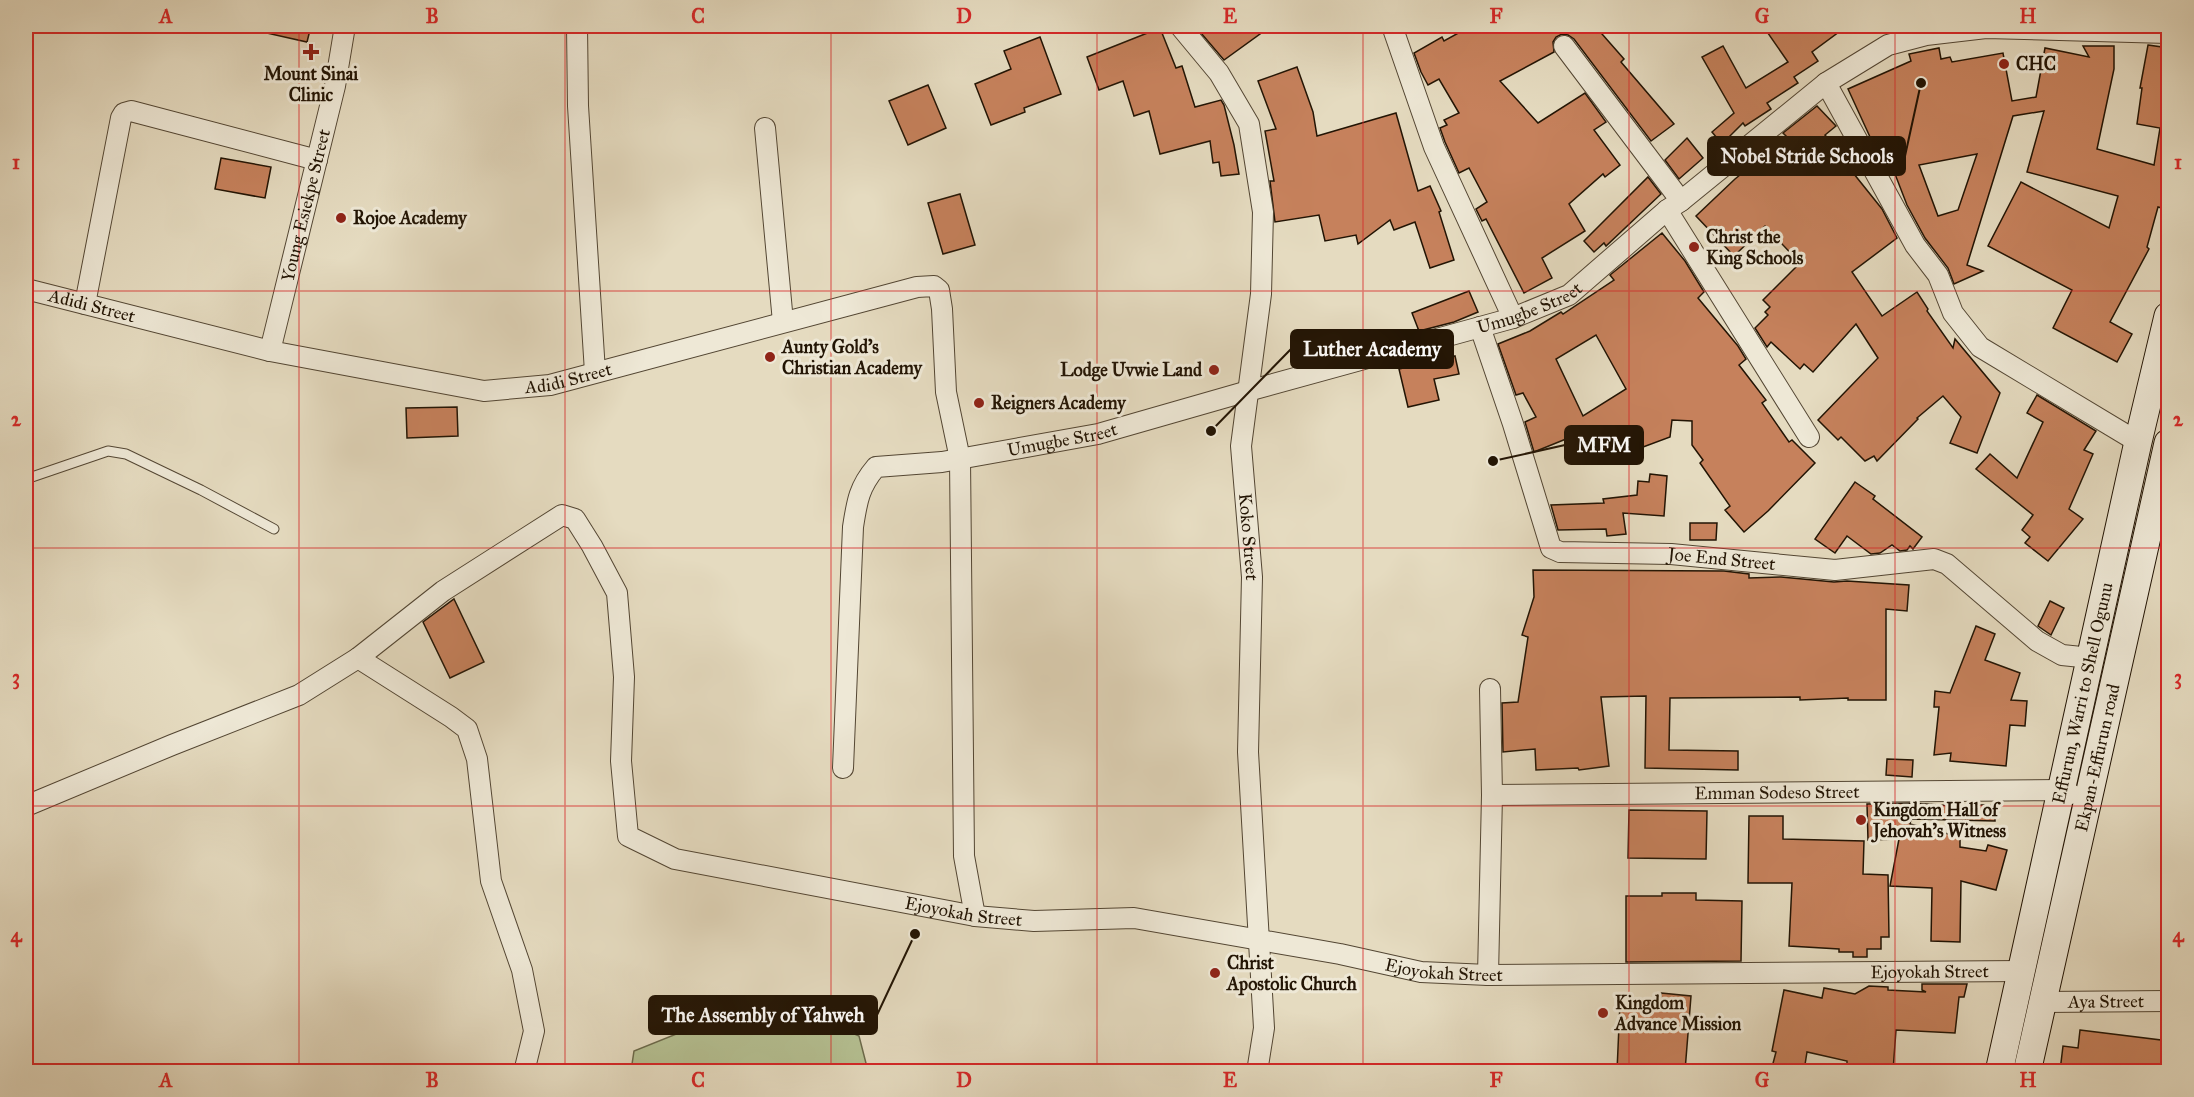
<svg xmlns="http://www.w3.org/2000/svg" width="2194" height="1097" viewBox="0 0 2194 1097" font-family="'IM FELL Great Primer',serif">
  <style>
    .green { fill: #b5c092; stroke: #6c6a4b; stroke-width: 1.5 }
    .building { fill: #c6815c; stroke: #221404; stroke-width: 1.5; fill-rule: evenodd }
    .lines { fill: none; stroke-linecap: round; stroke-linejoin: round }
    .lane-casing { stroke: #534633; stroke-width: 11 }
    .street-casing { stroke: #534633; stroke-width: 22 }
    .secondary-casing { stroke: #221404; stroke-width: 29 }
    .lane { stroke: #eee8d6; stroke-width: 9 }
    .street { stroke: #eee8d6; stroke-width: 20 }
    .secondary { stroke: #eee8d6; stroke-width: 27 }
    .grid { fill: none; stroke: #d62828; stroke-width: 1.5; stroke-opacity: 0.55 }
    .poi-dot { fill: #8f2418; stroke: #eee8d6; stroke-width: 2 }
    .labels { text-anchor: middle; stroke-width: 6; stroke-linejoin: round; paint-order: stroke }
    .poi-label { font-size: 18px; font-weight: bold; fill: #221404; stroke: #eee8d6; text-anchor: start }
    .street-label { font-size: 18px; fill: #221404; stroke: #eee8d6 }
    .leader { fill: none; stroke: #221404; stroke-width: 2 }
    .callout-dot { fill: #221404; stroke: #eee8d6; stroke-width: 2 }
    .callout { fill: #221404; stroke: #221404; stroke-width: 2 }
    .callout-label { font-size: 20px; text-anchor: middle; font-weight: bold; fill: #fff }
    .neatline { fill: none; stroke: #d62828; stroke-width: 2 }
    .grid-label { font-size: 20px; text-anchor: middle; font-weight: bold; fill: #d62828 }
  </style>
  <rect width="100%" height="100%" fill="#e5dbc0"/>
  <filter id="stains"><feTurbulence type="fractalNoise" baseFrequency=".00333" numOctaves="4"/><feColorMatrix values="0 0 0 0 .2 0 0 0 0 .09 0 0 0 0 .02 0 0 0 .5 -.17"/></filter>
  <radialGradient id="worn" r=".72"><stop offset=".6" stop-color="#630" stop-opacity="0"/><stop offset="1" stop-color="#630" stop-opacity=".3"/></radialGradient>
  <!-- green -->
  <polygon class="green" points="771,996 859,1036 868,1071 631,1071 634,1051"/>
  <!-- building -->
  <g class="building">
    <polygon points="262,26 311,26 307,42 262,32"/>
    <polygon points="1195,26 1271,26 1224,60"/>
    <polygon points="1471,26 1595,26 1624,59 1621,62 1674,124 1651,141 1574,39 1568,35 1562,34 1556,37 1553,42 1554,52 1500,81 1538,123 1585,93 1606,122 1594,130 1620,165 1605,177 1603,174 1569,204 1585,231 1542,258 1552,278 1524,293 1486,219 1482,221 1476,209 1487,202 1469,168 1459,173 1445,142 1440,128 1447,125 1444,120 1459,113 1439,79 1428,85 1421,72 1414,53 1442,37 1444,41"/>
    <polygon points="1763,26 1847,26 1812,52 1818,61 1794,77 1798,83 1767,103 1771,109 1745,126 1743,123 1722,144 1712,132 1734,113 1702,57 1723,46 1746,88 1788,62"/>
    <polygon points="1160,28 1176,68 1182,66 1195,107 1221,100 1224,105 1234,145 1239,174 1221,176 1219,162 1213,163 1210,141 1160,154 1149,111 1134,116 1123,81 1099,90 1087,57"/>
    <polygon points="1040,37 1061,94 1024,108 1025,112 991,125 975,84 1011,69 1004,51"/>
    <path d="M2148,45L2169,48V210L2158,207L2147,247L2149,249L2110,322L2132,334L2117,362L2053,328L2072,290L1988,246L2021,182L2109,228L2118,196L2027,172L2044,111L2013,116L1967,265L1983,271L1954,284L1948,268L1925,238L1907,205L1895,174L1890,175L1880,152L1876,150L1848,89L1911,61L1909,54L1939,48L1941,59L1950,57L1952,62L2003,53L2012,101L2036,97L2045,48L2089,57L2083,46H2114V69L2097,149L2154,165L2160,128L2137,124L2142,88H2140ZM1977,154L1958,210L1938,216L1919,165Z"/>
    <polygon points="1297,67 1313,112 1317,136 1396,113 1418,191 1430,186 1441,211 1439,212 1454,260 1430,268 1415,222 1394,230 1390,220 1358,244 1356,235 1325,241 1319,215 1275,222 1270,181 1274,181 1265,131 1276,129 1258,81"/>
    <polygon points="928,85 946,128 908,145 889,101"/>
    <polygon points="1817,106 1836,126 1825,135 1848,162 1846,164 1882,209 1897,238 1852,272 1882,316 1917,292 1928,309 1927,311 1953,348 1955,339 2000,393 1977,453 1950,443 1961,417 1943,396 1917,418 1918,419 1877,461 1874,456 1865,461 1841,437 1838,440 1818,420 1878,358 1856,324 1813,372 1804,364 1800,369 1771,342 1767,347 1755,328 1768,315 1765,312 1770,307 1763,300 1800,263 1765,226 1734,256 1696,216 1735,179 1787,137 1783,133"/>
    <polygon points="1687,138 1703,158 1679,179 1665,160"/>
    <polygon points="221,158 271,167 265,198 215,189"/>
    <polygon points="1648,177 1661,194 1606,246 1604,243 1594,252 1584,241"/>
    <polygon points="960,194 975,245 943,254 928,203"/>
    <path d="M1662,233L1685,261L1704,292L1698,298L1738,346L1746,359L1739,365L1766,400L1762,403L1789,442L1792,440L1815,463L1768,511L1744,532L1725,510L1730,506L1700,463L1703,460L1692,445V421L1672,420L1670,437L1619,456L1609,429L1601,434L1597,428L1568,442L1566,439L1534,452L1525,422L1536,417L1523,393L1516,395L1498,344L1530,331L1561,312L1563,314L1614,280L1610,275ZM1596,335L1626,389L1583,416L1556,359Z"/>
    <polygon points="1469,291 1478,312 1454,322 1419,331 1412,313"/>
    <polygon points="1455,356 1459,374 1434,379 1439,400 1408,407 1399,369"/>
    <polygon points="2037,395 2096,431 2084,450 2093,454 2069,509 2083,519 2048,561 2025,543 2030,537 2022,530 2033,515 1976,469 1990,454 2017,478 2043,422 2027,413"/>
    <polygon points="457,407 458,436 407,438 406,408"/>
    <polygon points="1650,474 1667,476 1664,516 1623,513 1626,534 1607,536 1606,529 1558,530 1551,505 1604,503 1603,499 1637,495 1638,481 1649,482"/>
    <polygon points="1855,482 1875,496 1873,499 1922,537 1913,549 1910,546 1907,550 1900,551 1892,545 1880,553 1871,554 1847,536 1835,553 1815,539"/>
    <polygon points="1690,523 1717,523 1716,540 1690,540"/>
    <polygon points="1533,570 1724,571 1749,574 1749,578 1781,577 1834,582 1847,581 1909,585 1907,611 1886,609 1886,700 1848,700 1848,698 1800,700 1800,697 1670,698 1669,750 1738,751 1738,770 1645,768 1646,696 1601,697 1609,766 1579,770 1578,768 1536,770 1535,749 1503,752 1502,703 1518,702 1528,637 1522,635 1534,597"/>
    <polygon points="454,599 484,662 450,678 423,622"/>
    <polygon points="2050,601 2064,608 2051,635 2038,626"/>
    <polygon points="1976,626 1995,634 1985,660 2020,673 2011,700 2027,701 2025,726 2010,725 2006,766 1950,761 1951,753 1934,755 1939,707 1934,707 1935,691 1950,693"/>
    <polygon points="1887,759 1913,760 1912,777 1886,775"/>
    <polygon points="1912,803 1967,807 1967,805 1995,805 1995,821 1911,819 1910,824 1960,837 1960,847 1986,851 1988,845 2007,850 1996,890 1961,881 1960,942 1931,941 1932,888 1890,886 1899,839 1868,840 1867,804"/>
    <polygon points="1629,810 1707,811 1706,859 1628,858"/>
    <polygon points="1749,816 1783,816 1783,839 1864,841 1863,874 1888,875 1889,937 1881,937 1881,949 1867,949 1867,957 1853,957 1853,952 1839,952 1839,949 1789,946 1792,883 1748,883"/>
    <polygon points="1662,893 1696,893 1696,900 1742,901 1741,961 1626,962 1626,896 1662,896"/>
    <polygon points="1922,984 1967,984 1964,997 1959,997 1955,1033 1896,1030 1893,1071 1847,1071 1847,1061 1807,1052 1804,1071 1771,1071 1776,1052 1772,1051 1784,990 1822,998 1824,988 1855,994 1869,986 1888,987 1888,990 1926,992 1922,990"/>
    <polygon points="1661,993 1691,996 1685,1071 1617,1071 1620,1003 1660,1006"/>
    <polygon points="2080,1030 2169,1041 2169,1071 2060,1071 2063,1046 2078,1048"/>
  </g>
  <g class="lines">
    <defs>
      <polyline id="lane" points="26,479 108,451 126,454 201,490 274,529"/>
      <g id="street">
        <polyline points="577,26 578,106 595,372"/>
        <path id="s1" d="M1180,26L1219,73L1249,124L1263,212L1261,294L1241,446L1252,577L1248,752L1264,1028L1257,1072"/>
        <polyline points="1392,26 1434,147 1513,318"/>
        <polyline points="1564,46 1681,201"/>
        <polyline points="1826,83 1915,245 1938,275 1953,313 1980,347 2138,442"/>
        <polyline points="765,128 783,322"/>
        <polyline points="1667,210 1809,437"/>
        <path id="s2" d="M26,289L270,351L484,391L550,385L917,287L934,286L939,290L942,309L946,392L960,459L964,856L975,916"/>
        <polyline points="85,304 121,118 124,113 131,111 317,160"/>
        <path id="s3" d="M1480,327L1513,424L1551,548L1560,552L1671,554L1835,570L1934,559L1947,564L2037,641L2062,655L2091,658"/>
        <path id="s4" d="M270,351L335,86L345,26"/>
        <polyline points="358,658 451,717 467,729 477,759 491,881 522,970 534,1031 524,1072"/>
        <path id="s5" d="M843,768L853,527C857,501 859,487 876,467L942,462L1098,434L1248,391L1513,318L1569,295L1667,210L1681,201L1826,83L1888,45L1926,35L1986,28L2168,33"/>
        <path id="s6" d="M1492,795L2062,790L2071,794"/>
        <path id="s7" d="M26,806L172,745L299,695L358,658L443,591L562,515L575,519L592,546L617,593L624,677L621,761L628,836L675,859L975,916L1034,921L1134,918L1340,954L1421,972L1488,975L2022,971"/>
        <polyline points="1488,975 1492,795 1490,689"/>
        <path id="s8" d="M2044,1002L2168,1001"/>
      </g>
      <g id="secondary">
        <path id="s9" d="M1999,1072L2138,442L2168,316"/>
        <path id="s10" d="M2027,1072L2168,443"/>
      </g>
    </defs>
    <!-- lane casing -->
    <use href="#lane" class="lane-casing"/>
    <!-- street casing -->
    <use href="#street" class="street-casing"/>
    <!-- secondary casing -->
    <use href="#secondary" class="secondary-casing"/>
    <!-- lane -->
    <use href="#lane" class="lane"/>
    <!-- street -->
    <use href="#street" class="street"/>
    <!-- secondary -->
    <use href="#secondary" class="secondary"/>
  </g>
  <!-- grid -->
  <path class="grid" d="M299,26V1072M565,26V1072M831,26V1072M1097,26V1072M1363,26V1072M1629,26V1072M1895,26V1072M26,291H2168M26,548H2168M26,806H2168"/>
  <!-- markers -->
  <g class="poi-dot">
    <path d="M308 43h6v6h6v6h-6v6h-6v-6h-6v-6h6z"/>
    <circle cx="2004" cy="64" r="6"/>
    <circle cx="341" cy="218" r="6"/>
    <circle cx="1694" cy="247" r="6"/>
    <circle cx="770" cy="357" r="6"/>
    <circle cx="1214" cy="370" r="6"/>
    <circle cx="979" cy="403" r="6"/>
    <circle cx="1861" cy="820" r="6"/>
    <circle cx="1215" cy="973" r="6"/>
    <circle cx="1603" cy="1013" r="6"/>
  </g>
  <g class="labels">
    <!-- poi labels -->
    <g class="poi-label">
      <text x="2016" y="70">CHC</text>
      <text x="311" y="80" text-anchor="middle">Mount Sinai<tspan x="311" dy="21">Clinic</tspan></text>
      <text x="353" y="224">Rojoe Academy</text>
      <text x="1706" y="243">Christ the<tspan x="1706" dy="21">King Schools</tspan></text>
      <text x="782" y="353">Aunty Gold's<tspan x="782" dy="21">Christian Academy</tspan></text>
      <text x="1202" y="376" text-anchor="end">Lodge Uvwie Land</text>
      <text x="991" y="409">Reigners Academy</text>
      <text x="1873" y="816">Kingdom Hall of<tspan x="1873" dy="21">Jehovah's Witness</tspan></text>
      <text x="1227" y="969">Christ<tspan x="1227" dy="21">Apostolic Church</tspan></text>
      <text x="1615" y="1009">Kingdom<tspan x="1615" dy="21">Advance Mission</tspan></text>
    </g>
    <!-- street labels -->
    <g class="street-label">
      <text dy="6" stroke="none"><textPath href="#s4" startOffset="150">Young Esiekpe Street</textPath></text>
      <text dy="6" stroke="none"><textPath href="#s5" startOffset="981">Umugbe Street</textPath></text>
      <text dy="6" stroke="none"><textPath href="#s2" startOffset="68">Adidi Street</textPath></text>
      <text dy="6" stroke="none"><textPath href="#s2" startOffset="555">Adidi Street</textPath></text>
      <text dy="6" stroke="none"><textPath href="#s5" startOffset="495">Umugbe Street</textPath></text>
      <text dy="6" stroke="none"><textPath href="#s1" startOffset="536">Koko Street</textPath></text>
      <text dy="6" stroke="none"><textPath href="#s3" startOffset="404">Joe End Street</textPath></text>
      <text dy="6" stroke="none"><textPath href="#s9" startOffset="388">Effurun, Warri to Shell Ogunu</textPath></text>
      <text dy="6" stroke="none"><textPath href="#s10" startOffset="322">Ekpan-Effurun road</textPath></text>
      <text dy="6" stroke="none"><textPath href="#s6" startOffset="285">Emman Sodeso Street</textPath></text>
      <text dy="6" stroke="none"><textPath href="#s7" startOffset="1302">Ejoyokah Street</textPath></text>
      <text dy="6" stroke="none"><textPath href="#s7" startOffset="1788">Ejoyokah Street</textPath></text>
      <text dy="6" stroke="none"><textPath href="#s7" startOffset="2274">Ejoyokah Street</textPath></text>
      <text dy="6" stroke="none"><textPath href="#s8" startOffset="62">Aya Street</textPath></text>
    </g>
  </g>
  <!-- callouts -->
  <path class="leader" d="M1921 83L1905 156M1211 431L1291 349M1493 461L1565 445M915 934L877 1015"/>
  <g class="callout-dot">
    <circle cx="1921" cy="83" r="6"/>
    <circle cx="1211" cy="431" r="6"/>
    <circle cx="1493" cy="461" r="6"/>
    <circle cx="915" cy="934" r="6"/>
  </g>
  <g class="callout">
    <rect x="1708" y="137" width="197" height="38" rx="6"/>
    <rect x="1291" y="330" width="162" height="38" rx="6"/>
    <rect x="1565" y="426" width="78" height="38" rx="6"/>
    <rect x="649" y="996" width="228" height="38" rx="6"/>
  </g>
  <g class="callout-label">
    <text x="1807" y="163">Nobel Stride Schools</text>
    <text x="1372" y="356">Luther Academy</text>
    <text x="1604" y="452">MFM</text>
    <text x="763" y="1022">The Assembly of Yahweh</text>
  </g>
  <!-- margin -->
  <rect width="2194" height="1097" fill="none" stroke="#e5dbc0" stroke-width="66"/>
  <rect x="33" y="33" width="2128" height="1031" class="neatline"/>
  <g class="grid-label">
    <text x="166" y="23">A</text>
    <text x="432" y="23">B</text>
    <text x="698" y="23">C</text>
    <text x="964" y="23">D</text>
    <text x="1230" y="23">E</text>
    <text x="1496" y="23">F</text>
    <text x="1762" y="23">G</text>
    <text x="2028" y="23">H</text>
    <text x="16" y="169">1</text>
    <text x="2178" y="169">1</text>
    <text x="16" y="426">2</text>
    <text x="2178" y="426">2</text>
    <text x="16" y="684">3</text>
    <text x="2178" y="684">3</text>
    <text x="16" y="942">4</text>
    <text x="2178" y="942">4</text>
    <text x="166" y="1087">A</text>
    <text x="432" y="1087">B</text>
    <text x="698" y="1087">C</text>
    <text x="964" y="1087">D</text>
    <text x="1230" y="1087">E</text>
    <text x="1496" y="1087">F</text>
    <text x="1762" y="1087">G</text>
    <text x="2028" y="1087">H</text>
  </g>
  <rect width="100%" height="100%" filter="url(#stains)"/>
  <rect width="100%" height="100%" fill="url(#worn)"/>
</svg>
